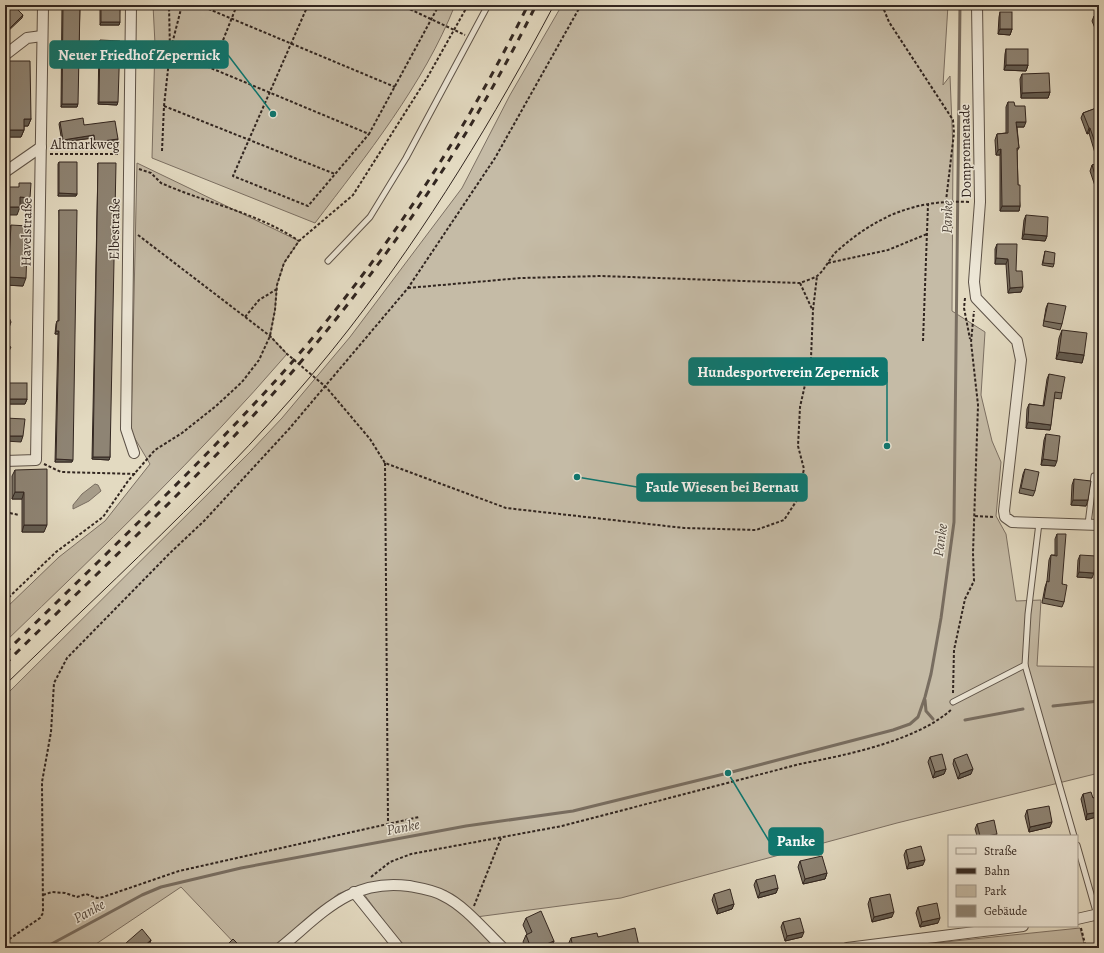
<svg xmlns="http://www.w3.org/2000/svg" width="1104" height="953" viewBox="0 0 1104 953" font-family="Alegreya,serif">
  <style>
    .green { fill: #c5bba6; stroke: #7c7063 }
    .water { fill: #a79d8a; stroke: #786d60 }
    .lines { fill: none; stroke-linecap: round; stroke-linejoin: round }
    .stream { stroke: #786d60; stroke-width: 3 }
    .service-casing { stroke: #5e5348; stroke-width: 7 }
    .minor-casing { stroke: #5e5348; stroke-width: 12 }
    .path { stroke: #322620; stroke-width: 2; stroke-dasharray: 3 2; stroke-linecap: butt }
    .service { stroke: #ede7d7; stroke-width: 5 }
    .minor { stroke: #ede7d7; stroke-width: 10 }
    .tram { stroke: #322620; stroke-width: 1 }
    .rail { stroke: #322620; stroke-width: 3; stroke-dasharray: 7 7; stroke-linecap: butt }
    .wall { fill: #7a7264; stroke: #322620 }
    .shaded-wall { fill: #635c51; stroke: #322620 }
    .building { fill: #8e8474; stroke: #322620 }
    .labels { text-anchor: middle; stroke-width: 3; stroke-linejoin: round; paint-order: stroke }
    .street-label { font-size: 14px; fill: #322620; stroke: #ede7d7 }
    .water-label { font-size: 15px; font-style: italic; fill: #554a40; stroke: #ede7d7 }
    .leader { fill: none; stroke: #0f766e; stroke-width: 1.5 }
    .callout-dot { fill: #0f766e; stroke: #ede7d7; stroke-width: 1.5 }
    .callout { fill: #0f766e; stroke: #0f766e; stroke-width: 1.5 }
    .callout-label { font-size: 15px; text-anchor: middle; font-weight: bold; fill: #fff }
  </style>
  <rect width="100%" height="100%" fill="#e3dac1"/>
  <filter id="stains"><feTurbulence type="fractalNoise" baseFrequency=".005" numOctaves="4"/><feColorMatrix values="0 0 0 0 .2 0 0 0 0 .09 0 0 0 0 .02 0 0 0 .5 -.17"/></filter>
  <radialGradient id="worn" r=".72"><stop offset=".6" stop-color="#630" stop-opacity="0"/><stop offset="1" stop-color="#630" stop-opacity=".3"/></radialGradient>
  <!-- green -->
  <g class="green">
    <path d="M153,5H455C424,84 366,156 315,223L152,158L155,44Z"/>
    <polygon points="562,5 948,5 943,85 950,76 953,149 952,311 985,332 981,395 992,441 1001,462 996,516 1006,534 1016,601 1041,600 1037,666 1099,667 1099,773 897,823 621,898 476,917 496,948 404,948 358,886 338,894 273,948 239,948 181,887 90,948 5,948 5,696 251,451 282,418 350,337 462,188 510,95"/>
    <path d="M137,163L299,241L284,263L277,285L275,310L270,336L287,354C199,456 102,548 5,642V609L59,557L105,521L150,464L131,432Z"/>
    <polygon points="1080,928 1085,948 887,948"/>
  </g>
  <!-- water -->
  <polygon class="water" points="95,484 98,485 101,491 89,501 73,509 73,505 82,494"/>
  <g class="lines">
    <!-- stream -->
    <g class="stream">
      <polyline points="925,700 926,711 933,719"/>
      <polyline points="1053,706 1099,701"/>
      <polyline points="965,720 1023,709"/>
      <polyline points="44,948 142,895 161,887 241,868 466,826 573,811 728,773 893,730 910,724 918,717 925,697 931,674 941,618 954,522 960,5"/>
    </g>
    <defs>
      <g id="service">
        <polyline points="328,261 370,217 406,158 488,5"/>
        <polyline points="1039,523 1028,614 1025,665 1074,836"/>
        <polyline points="1088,524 1094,476"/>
        <polyline points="953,702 1025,665"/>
        <polyline points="1077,845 1097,915"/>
      </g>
      <g id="minor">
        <polyline points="131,5 126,429 134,453"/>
        <polyline points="977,5 980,202 974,282 976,298 1017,341 1021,360 1004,511 1005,517 1012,522 1099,525"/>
        <polyline points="5,55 27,38 42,36"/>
        <polyline points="5,172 41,147"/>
        <polyline points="5,461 36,460 43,5"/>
        <polyline points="354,892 399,948"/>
        <polyline points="1077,919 1099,914"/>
        <path d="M280,948C322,914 350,878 409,886C420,888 434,890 444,896C465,906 486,932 503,948"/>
        <polyline points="847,948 1023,926"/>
      </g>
    </defs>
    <!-- service casing -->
    <use href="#service" class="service-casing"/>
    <!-- minor casing -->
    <use href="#minor" class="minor-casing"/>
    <!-- path -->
    <g class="path">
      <polyline points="199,5 395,87"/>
      <polyline points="308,5 233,176 308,206 369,134"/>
      <polyline points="401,5 465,35"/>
      <polyline points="882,5 889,22 953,120 954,133 946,201"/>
      <polyline points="171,48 182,5"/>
      <polyline points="170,51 369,134 439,5"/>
      <polyline points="212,68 237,5"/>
      <polyline points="164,106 335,174"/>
      <polyline points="162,151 164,106 170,51 169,5"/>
      <polyline points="50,154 120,154"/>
      <path d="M139,169L151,173L161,183C206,203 258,213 299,241"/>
      <polyline points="138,235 270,336 287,354 326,387 370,439 385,463 506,508 684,528 756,530 784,520 797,500 804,469 798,446 800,407 811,358 813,310 817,276"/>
      <polyline points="828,263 888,250 927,234"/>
      <polyline points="800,283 812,309"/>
      <path d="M408,288L521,278L601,276L800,283C805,281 812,279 817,276C825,270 829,259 836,252C876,216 916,199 970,202"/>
      <polyline points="965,298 964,308 970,339"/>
      <polyline points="245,317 259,300 277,289"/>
      <polyline points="923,341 928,205"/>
      <polyline points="385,463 388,823"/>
      <polyline points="44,464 61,472 136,474"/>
      <polyline points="5,512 19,515"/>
      <polyline points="975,516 994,517"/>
      <polyline points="5,601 56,552 103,517 128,481 155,450 182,433 216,406 242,382 259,360 270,336 275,310 277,285 284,263 299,241 353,195 427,78 468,5"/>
      <polyline points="953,693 954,650 965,599 974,581 973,553 978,405 971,342 974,311"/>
      <path d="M371,877L390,862L411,854L562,826L800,764C846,755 917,741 952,709"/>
      <polyline points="43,895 52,892 65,893 77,897 86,894 97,898 103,897 179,871 419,817"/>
      <polyline points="474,906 501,838"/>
      <polyline points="1081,928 1086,948"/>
      <polyline points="5,942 40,918 43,913 42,782 51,732 54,683 67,658 170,553 204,521 289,429 408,288 495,158 581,5"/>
      <polyline points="65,945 67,948"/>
    </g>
    <!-- service -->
    <use href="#service" class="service"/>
    <!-- minor -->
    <use href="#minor" class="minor"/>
    <!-- tram -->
    <path class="tram" d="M5,685C122,571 249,458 349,329C428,227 494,118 554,5"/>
    <!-- rail -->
    <g class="rail">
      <path d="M5,653C89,570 175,489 255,403C365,286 457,149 528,5"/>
      <path d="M5,664C91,579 180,496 262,406C371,286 464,151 536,5"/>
    </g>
  </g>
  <!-- wall -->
  <g class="wall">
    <polygon points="62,5 80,5 77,107 61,107"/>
    <polygon points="100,5 120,5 119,25 100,25"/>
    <polygon points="1095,5 1099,5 1096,9"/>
    <polygon points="1000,12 1012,29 1010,35 998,34 999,17"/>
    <polygon points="1099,14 1099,32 1097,33 1092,21 1094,16"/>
    <polygon points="100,40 117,105 98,104 99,43"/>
    <polygon points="1099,46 1099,62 1095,52 1097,47"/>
    <polygon points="1006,49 1028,65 1026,71 1004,70 1005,54"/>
    <polygon points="9,61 31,119 28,126 24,126 24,130 21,137 7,137 7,68"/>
    <polygon points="1022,74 1050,92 1048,98 1021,98 1020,79"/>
    <polygon points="1008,102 1015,106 1024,127 1017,127 1019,148 1017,151 1018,185 1020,206 1019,211 1000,211 1000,155 996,155 995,140 997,134 1006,133 1006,107"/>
    <polygon points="1099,107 1099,185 1095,186 1090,171 1092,165 1098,163 1089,133 1087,134 1081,118 1083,113"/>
    <polygon points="60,122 84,125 118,139 117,141 94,145 93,138 62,142 59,124"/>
    <polygon points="59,162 77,194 76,196 58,196 58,164"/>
    <polygon points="98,163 110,457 109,460 92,459 98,166"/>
    <polygon points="59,210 72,462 55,462 58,334 55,334 56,324 57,321 58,321 59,213"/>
    <polygon points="1026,215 1047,236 1045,241 1022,239 1024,220"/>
    <polygon points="11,225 23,286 5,285 8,233"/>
    <polygon points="997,244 1016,271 1021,292 1008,293 1006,264 995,264 995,249"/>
    <polygon points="1045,251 1054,264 1053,267 1042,265"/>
    <polygon points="1048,303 1062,324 1060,330 1043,326 1046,308"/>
    <polygon points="1062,330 1084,355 1082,363 1056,359 1059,338"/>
    <polygon points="1049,374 1062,393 1061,399 1054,398 1050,430 1026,428 1027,409 1029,404 1043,406 1047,379"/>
    <polygon points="9,383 27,399 25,404 7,404 8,388"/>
    <polygon points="1046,434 1055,466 1041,465 1044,440"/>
    <polygon points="1025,469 1035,491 1033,496 1019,493 1023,474"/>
    <polygon points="15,470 44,532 22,532 22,499 12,499 12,476"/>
    <polygon points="1074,479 1086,506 1071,505 1072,485"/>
    <polygon points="1057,534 1064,602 1062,607 1042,603 1045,587 1047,581 1049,560 1051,555 1055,555 1055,539"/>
    <polygon points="1080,555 1092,578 1077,577 1078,560"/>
    <polygon points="930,757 946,769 944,774 933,778 928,762"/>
    <polygon points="954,759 971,774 958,779 953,764"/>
    <polygon points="1083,794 1093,798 1099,796 1099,816 1086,820 1081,799"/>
    <polygon points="1027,810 1050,827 1029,832 1025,816"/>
    <polygon points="977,824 996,836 977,836 975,829"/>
    <polygon points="906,850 923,865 907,869 904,855"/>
    <polygon points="800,861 827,873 825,879 803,884 798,867"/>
    <polygon points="756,880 778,888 776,893 758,898 754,885"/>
    <polygon points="714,894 734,904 732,909 717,914 712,900"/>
    <polygon points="870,898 892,917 872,922 868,904"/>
    <polygon points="918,907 938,923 920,927 916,913"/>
    <polygon points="526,918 554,941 551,948 525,948 523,942 526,935 527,934 523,925"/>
    <polygon points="783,922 802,937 785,941 781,927"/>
    <polygon points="598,937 639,946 639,948 569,948 568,945 571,938"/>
    <polygon points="151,940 149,945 146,948 124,948 126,943"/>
  </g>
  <!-- shaded-wall -->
  <g class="shaded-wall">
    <polygon points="1098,5 1099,5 1099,8 1096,9"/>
    <polygon points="23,15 22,18 5,34 6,32"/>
    <polygon points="101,22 120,22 119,25 100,25"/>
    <polygon points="1099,28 1099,32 1097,33"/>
    <polygon points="1000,29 1012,29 1010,35 998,34"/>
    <polygon points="1006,65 1028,65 1026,71 1004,70"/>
    <polygon points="1050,92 1048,98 1021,98 1022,93"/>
    <polygon points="99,102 118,102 117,105 98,104"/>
    <polygon points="62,104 78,104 77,107 61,107"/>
    <polygon points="24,119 31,119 28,126 21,126"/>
    <polygon points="1016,122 1026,122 1024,127 1014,127"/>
    <polygon points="1089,128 1090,128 1089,133 1087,134"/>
    <polygon points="9,130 24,130 21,137 7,137"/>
    <polygon points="94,135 93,138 62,142 63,140"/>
    <polygon points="118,139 117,141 94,145 95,142"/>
    <polygon points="1001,149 1000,155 996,155 998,150"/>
    <polygon points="1099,180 1099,185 1095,186 1097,181"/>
    <polygon points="59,193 77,194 76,196 58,196"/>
    <polygon points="20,197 30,198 27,205 17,205"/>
    <polygon points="1002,206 1020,206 1019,211 1000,211"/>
    <polygon points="5,207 20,207 17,215 5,215"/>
    <polygon points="1024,234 1047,236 1045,241 1022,239"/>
    <polygon points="996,258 1008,259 1006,264 995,264"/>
    <polygon points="8,277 26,278 23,286 5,285"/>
    <polygon points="1023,287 1021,292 1008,293 1010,288"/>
    <polygon points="11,322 9,328 5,330 5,325"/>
    <polygon points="56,331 59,331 58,334 55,334"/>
    <polygon points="1059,352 1084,355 1082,363 1056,359"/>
    <polygon points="9,399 27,399 25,404 7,404"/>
    <polygon points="1028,422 1051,425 1050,430 1026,428"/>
    <polygon points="5,436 23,436 21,442 5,441"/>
    <polygon points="93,457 110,457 109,460 92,459"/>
    <polygon points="56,459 73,460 72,462 55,462"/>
    <polygon points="1043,459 1057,461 1055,466 1041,465"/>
    <polygon points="15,492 24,492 22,499 12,499"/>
    <polygon points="1073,500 1088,500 1086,506 1071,505"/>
    <polygon points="24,525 47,525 44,532 22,532"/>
    <polygon points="1079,572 1094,573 1092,578 1077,577"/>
    <polygon points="946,769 944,774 933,778 935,772"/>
    <polygon points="973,769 971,774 958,779 960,774"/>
    <polygon points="1099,812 1099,816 1086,820 1087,814"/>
    <polygon points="1052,822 1050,827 1029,832 1030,827"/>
    <polygon points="997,834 996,836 987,836"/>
    <polygon points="925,860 923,865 907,869 909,863"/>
    <polygon points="827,873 825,879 803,884 805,879"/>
    <polygon points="778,888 776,893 758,898 760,893"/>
    <polygon points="734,904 732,909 717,914 718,909"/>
    <polygon points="894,912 892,917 872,922 874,917"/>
    <polygon points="940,918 938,923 920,927 922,922"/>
    <polygon points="804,932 802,937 785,941 787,936"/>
    <polygon points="151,940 149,945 146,948 142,948"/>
    <polygon points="554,941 551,948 537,948"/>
  </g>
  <!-- building -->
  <g class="building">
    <polygon points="5,5 13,5 23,15 6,32 5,31"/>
    <polygon points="63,5 80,5 78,104 62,104"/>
    <rect x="101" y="5" width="19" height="17"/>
    <rect x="1000" y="12" width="12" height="17"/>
    <polygon points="1099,14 1099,28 1094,16"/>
    <polygon points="100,40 120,41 118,102 99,102"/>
    <polygon points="1099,46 1099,52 1097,47"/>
    <rect x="1006" y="49" width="22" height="16"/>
    <polygon points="9,61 30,61 31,119 24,119 24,130 9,130"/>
    <polygon points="1049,73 1050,92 1022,93 1022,74"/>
    <polygon points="1008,102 1014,102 1015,106 1025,106 1026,122 1016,122 1019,148 1017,148 1018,185 1020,185 1020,206 1002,206 1001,149 998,150 997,134 1008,133"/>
    <polygon points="1099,107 1099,154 1090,128 1089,128 1083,113"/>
    <polygon points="83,118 84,125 115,121 118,139 95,142 94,135 63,140 60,122"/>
    <polygon points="59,162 77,162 77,194 59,193"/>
    <polygon points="98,163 116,163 110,457 93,457"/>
    <polygon points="1099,163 1099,180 1097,181 1092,165"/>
    <polygon points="19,183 31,183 30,198 20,197 20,207 5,207 5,187 19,187"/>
    <polygon points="59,210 77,210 73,460 56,459 59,331 56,331 57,321 59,321"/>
    <polygon points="1026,215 1048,217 1047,236 1024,234"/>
    <polygon points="11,225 28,226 26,278 8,277"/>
    <polygon points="997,244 1017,244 1016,271 1022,271 1023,287 1010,288 1008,259 996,258"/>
    <polygon points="1045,251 1055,253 1054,264 1043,263"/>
    <polygon points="1048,303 1066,306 1062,324 1044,321"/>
    <polygon points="5,308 11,322 5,325"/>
    <polygon points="1062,330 1087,333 1084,355 1059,352"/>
    <polygon points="5,344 11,347 5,359"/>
    <polygon points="1049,374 1065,377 1062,393 1055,392 1051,425 1028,422 1029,404 1044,406"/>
    <rect x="9" y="383" width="18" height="16"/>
    <polygon points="5,418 25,419 23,436 5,436"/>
    <polygon points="1046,434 1060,436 1057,461 1043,459"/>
    <polygon points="47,469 47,525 24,525 24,492 15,492 15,470"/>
    <polygon points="1025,469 1039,472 1035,491 1021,488"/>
    <polygon points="1074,479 1091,481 1088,500 1073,500"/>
    <polygon points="1057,534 1066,534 1062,584 1067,585 1064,602 1044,598 1047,581 1049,582 1051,555 1057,556"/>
    <polygon points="1080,555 1096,556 1094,573 1079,572"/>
    <polygon points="942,754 946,769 935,772 930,757"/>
    <polygon points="967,754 973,769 960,774 954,759"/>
    <polygon points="1091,792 1093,798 1099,796 1099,812 1087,814 1083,794"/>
    <polygon points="1049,806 1052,822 1030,827 1027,810"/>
    <polygon points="994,820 997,834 987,836 980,836 977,824"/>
    <polygon points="921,846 925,860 909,863 906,850"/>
    <polygon points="822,856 827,873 805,879 800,861"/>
    <polygon points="775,875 778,888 760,893 756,880"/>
    <polygon points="730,889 734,904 718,909 714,894"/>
    <polygon points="890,894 894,912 874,917 870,898"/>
    <polygon points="937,903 940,918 922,922 918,907"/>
    <polygon points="541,911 554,941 537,948 531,948 526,935 532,932 526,918"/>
    <polygon points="800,918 804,932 787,936 783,922"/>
    <polygon points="635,928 639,946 631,948 573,948 571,938 597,933 598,937"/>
    <polygon points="142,929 151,940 142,948 131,948 126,943"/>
    <polygon points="233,939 242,948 226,948 225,947"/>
  </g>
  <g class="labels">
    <!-- street labels -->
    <g class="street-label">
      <text x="85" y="149">Altmarkweg</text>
      <text transform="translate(965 151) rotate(-91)" y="5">Dompromenade</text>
      <text transform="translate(114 229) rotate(-89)" y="5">Elbestraße</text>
      <text transform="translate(26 232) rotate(-89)" y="5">Havelstraße</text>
    </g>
    <!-- water labels -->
    <g class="water-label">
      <text transform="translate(947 217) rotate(-89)" y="5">Panke</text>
      <text transform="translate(940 540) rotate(-82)" y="5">Panke</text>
      <text transform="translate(403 827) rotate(-11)" y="5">Panke</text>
      <text transform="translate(89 911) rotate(-29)" y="5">Panke</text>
    </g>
  </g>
  <!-- callouts -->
  <path class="leader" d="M273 114L228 55M887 446L887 372M577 477L637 487M728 773L769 841"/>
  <g class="callout-dot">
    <circle cx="273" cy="114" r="4"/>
    <circle cx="887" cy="446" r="4"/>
    <circle cx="577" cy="477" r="4"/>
    <circle cx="728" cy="773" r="4"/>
  </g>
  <g class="callout">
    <rect x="50" y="41" width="178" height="27" rx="4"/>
    <rect x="689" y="358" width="198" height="27" rx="4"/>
    <rect x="637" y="474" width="170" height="27" rx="4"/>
    <rect x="769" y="828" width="54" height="27" rx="4"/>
  </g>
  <g class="callout-label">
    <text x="139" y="60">Neuer Friedhof Zepernick</text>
    <text x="788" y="377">Hundesportverein Zepernick</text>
    <text x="722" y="492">Faule Wiesen bei Bernau</text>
    <text x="796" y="846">Panke</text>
  </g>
  <!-- margin -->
  <rect width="1104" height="953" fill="none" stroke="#e3dac1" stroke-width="20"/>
  <rect x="6" y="6" width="1092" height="941" fill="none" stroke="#322620" stroke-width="2"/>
  <rect x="10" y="10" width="1084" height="933" fill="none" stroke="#322620"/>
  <!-- legend -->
  <rect x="948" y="835" width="130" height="92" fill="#ede7d7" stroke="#a29a8e"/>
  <rect x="956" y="848" width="20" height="6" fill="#ede7d7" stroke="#a29a8e"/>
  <text x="984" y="855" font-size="12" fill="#322620">Straße</text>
  <rect x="956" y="868" width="20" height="6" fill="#322620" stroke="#a29a8e"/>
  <text x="984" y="875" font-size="12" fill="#322620">Bahn</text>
  <rect x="956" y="885" width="20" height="12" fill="#c5bba6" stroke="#a29a8e"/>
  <text x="984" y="895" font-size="12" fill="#322620">Park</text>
  <rect x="956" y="905" width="20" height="12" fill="#8e8474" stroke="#a29a8e"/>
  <text x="984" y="915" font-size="12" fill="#322620">Gebäude</text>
  <rect width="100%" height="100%" filter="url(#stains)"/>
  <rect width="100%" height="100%" fill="url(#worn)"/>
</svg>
